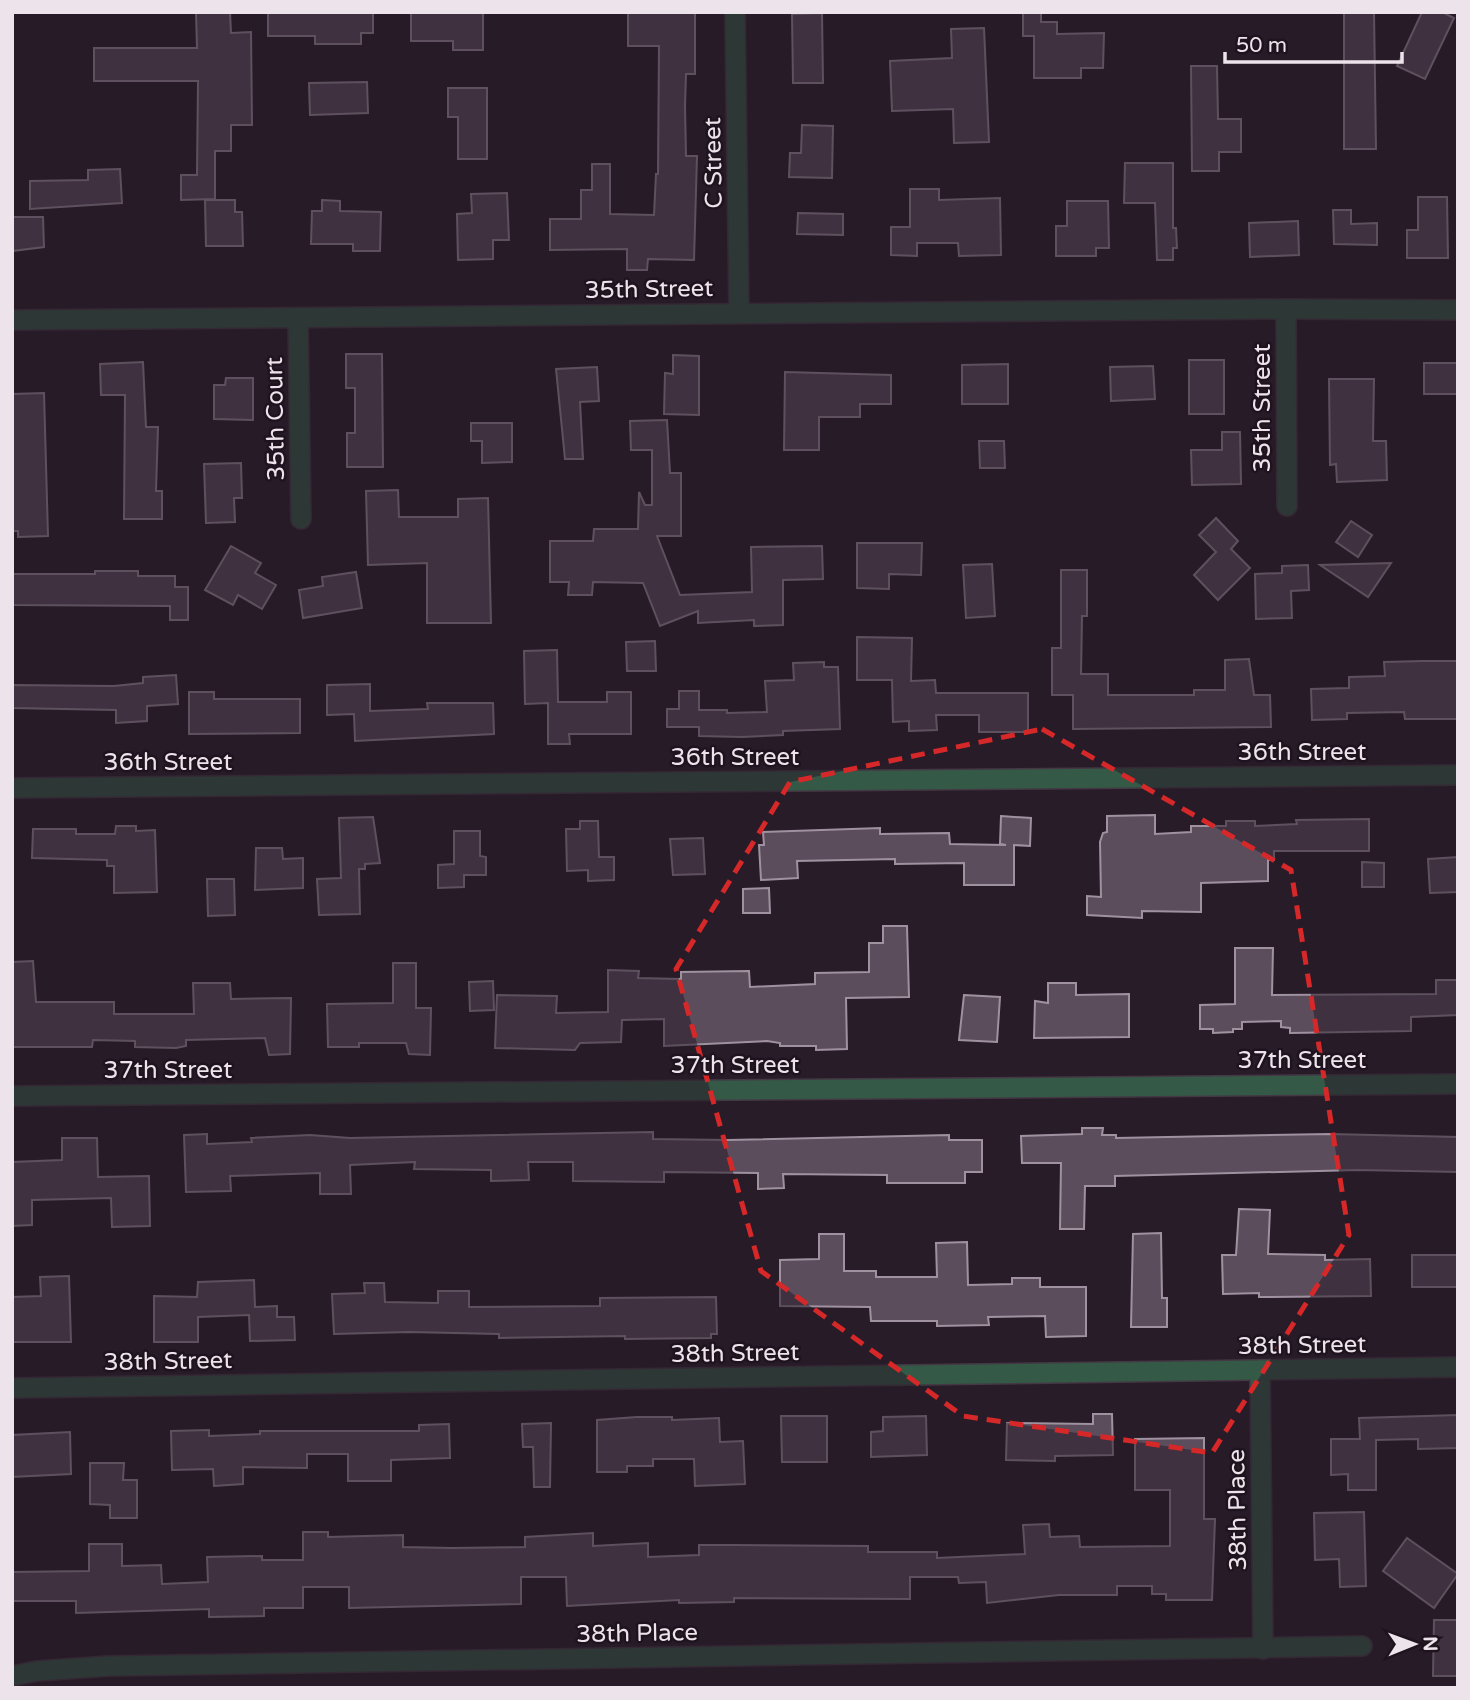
<svg xmlns="http://www.w3.org/2000/svg" width="1470" height="1700" viewBox="0 0 1470 1700" font-family="'Varela Round',sans-serif">
  <style>
    .building { fill: #5b4d5b; stroke: #a091a0; stroke-width: 2 }
    .lines { fill: none; stroke-linecap: round; stroke-linejoin: round }
    .street-casing { stroke: #433843; stroke-width: 22 }
    .street { stroke: #345946; stroke-width: 19 }
    .marked { fill: none; stroke: #d62828; stroke-width: 5; stroke-dasharray: 14 9; stroke-linejoin: round }
    .labels { text-anchor: middle; stroke-width: 5; stroke-linejoin: round; paint-order: stroke }
    .street-label { font-size: 24px; fill: #ece3eb; stroke: #1e131e }
  </style>
  <rect width="100%" height="100%" fill="#281c28"/>
  <!-- building -->
  <g class="building">
    <polygon points="196,12 230,12 231,33 251,32 252,125 231,125 231,151 215,151 215,199 181,200 181,175 197,175 198,81 94,81 94,48 197,48"/>
    <polygon points="268,12 373,12 373,33 361,33 361,44 315,44 315,36 268,36"/>
    <polygon points="411,12 483,12 483,50 453,50 453,41 411,41"/>
    <polygon points="628,12 695,12 695,74 686,74 685,106 686,156 697,156 694,260 648,259 647,270 627,270 627,249 550,250 550,219 581,219 581,190 592,190 592,164 610,164 610,214 654,215 656,174 658,174 659,46 628,46"/>
    <polygon points="1023,12 1041,12 1041,22 1057,22 1057,34 1104,33 1103,68 1081,68 1081,78 1034,78 1034,36 1023,36"/>
    <polygon points="1344,12 1374,12 1376,149 1344,149"/>
    <polygon points="1422,12 1442,12 1454,18 1425,79 1397,66"/>
    <polygon points="822,13 823,83 793,83 792,14"/>
    <polygon points="984,28 989,142 954,143 953,109 892,111 890,61 952,58 951,29"/>
    <polygon points="1191,66 1217,66 1218,119 1241,119 1241,152 1219,152 1219,171 1192,171"/>
    <polygon points="367,82 368,113 310,115 309,83"/>
    <polygon points="448,88 487,88 487,159 458,159 458,117 448,117"/>
    <polygon points="802,125 833,126 832,178 789,177 790,153 801,153"/>
    <polygon points="1125,163 1173,163 1173,228 1176,228 1177,248 1173,248 1173,260 1157,260 1155,203 1124,203"/>
    <polygon points="120,169 122,203 30,209 30,181 88,180 88,170"/>
    <polygon points="910,189 939,189 939,200 1000,198 1001,255 959,256 958,243 917,243 917,256 891,255 891,227 910,227"/>
    <polygon points="507,193 509,240 493,240 493,259 458,260 457,214 472,213 471,194"/>
    <polygon points="1418,197 1447,197 1448,258 1407,258 1407,230 1418,230"/>
    <polygon points="205,200 235,200 235,212 242,212 243,246 206,246"/>
    <polygon points="322,200 340,201 340,211 381,212 380,251 353,251 353,244 311,244 312,211 322,211"/>
    <polygon points="1067,201 1108,201 1109,248 1096,248 1096,256 1056,256 1056,226 1067,226"/>
    <polygon points="1333,210 1351,210 1351,224 1377,223 1377,245 1334,244"/>
    <polygon points="798,213 843,214 843,235 797,234"/>
    <polygon points="12,217 43,217 44,247 12,251"/>
    <polygon points="1298,221 1299,255 1250,257 1249,223"/>
    <polygon points="346,354 382,354 383,467 347,467 347,433 355,433 355,388 346,388"/>
    <polygon points="673,355 699,356 699,415 664,414 665,373 673,374"/>
    <rect x="1189" y="360" width="35" height="54"/>
    <polygon points="143,362 146,427 158,427 156,491 162,491 162,519 124,519 125,395 101,395 100,364"/>
    <rect x="1424" y="363" width="34" height="31"/>
    <polygon points="1008,364 1008,404 962,404 962,365"/>
    <polygon points="1153,366 1155,399 1111,401 1110,367"/>
    <polygon points="597,367 599,401 580,402 583,459 565,459 556,369"/>
    <polygon points="785,372 891,375 891,404 860,404 860,417 819,417 819,450 784,450"/>
    <polygon points="226,378 253,378 253,420 214,419 214,385 225,385"/>
    <polygon points="1329,379 1374,379 1373,441 1386,441 1387,480 1337,482 1336,464 1330,465"/>
    <polygon points="44,393 48,536 18,537 18,531 12,531 12,394"/>
    <polygon points="667,420 670,473 681,473 681,536 657,536 680,595 752,592 751,547 822,546 823,579 783,580 783,625 754,626 754,620 698,623 698,611 660,626 643,583 593,582 592,595 568,595 569,582 550,582 550,541 593,541 594,529 638,529 639,492 645,505 652,505 652,450 631,450 630,421"/>
    <polygon points="471,423 512,423 512,462 482,463 482,441 471,441"/>
    <polygon points="1222,432 1240,432 1241,484 1192,485 1191,450 1222,450"/>
    <polygon points="979,441 1004,441 1005,468 980,468"/>
    <polygon points="241,463 242,498 234,498 235,522 206,523 204,464"/>
    <polygon points="398,490 399,517 458,517 458,499 488,498 491,623 427,623 427,563 368,565 366,491"/>
    <polygon points="1216,518 1238,541 1231,549 1250,568 1218,600 1194,575 1216,552 1199,535"/>
    <polygon points="1351,521 1372,535 1358,557 1336,542"/>
    <polygon points="857,543 922,543 921,575 889,574 889,589 857,588"/>
    <polygon points="231,546 261,563 255,573 276,585 262,609 238,595 233,605 205,590"/>
    <polygon points="1391,563 1368,597 1320,565"/>
    <polygon points="992,564 995,616 966,618 963,565"/>
    <polygon points="1308,565 1309,590 1291,591 1292,618 1256,619 1255,574 1282,573 1282,566"/>
    <polygon points="1061,570 1087,570 1087,616 1082,616 1081,674 1108,674 1108,695 1194,695 1194,690 1225,690 1225,660 1249,659 1254,695 1270,695 1271,727 1073,729 1073,695 1052,695 1052,648 1061,648"/>
    <polygon points="95,571 138,571 138,576 175,576 175,587 188,587 188,620 170,620 170,606 12,605 12,574 95,574"/>
    <polygon points="356,572 362,608 303,618 299,590 323,586 322,577"/>
    <polygon points="857,637 912,638 911,681 935,680 936,693 1028,693 1028,732 979,732 979,715 936,715 937,730 909,731 909,721 893,722 892,680 857,680"/>
    <polygon points="655,641 656,671 627,671 626,642"/>
    <polygon points="557,650 558,702 607,702 607,692 631,692 631,734 569,734 570,744 548,744 548,703 525,704 524,651"/>
    <polygon points="1423,661 1458,661 1458,719 1405,719 1404,712 1347,713 1347,719 1312,720 1311,689 1349,688 1349,677 1385,676 1384,662"/>
    <polygon points="824,662 824,667 838,667 840,729 783,731 783,735 742,737 699,736 699,727 667,727 667,709 679,709 679,691 699,691 699,710 727,710 727,713 767,712 765,681 794,680 793,663"/>
    <polygon points="176,675 178,704 147,706 147,721 116,723 116,710 12,708 12,685 114,686 143,683 143,677"/>
    <polygon points="370,684 370,711 428,709 427,703 493,703 494,734 355,741 354,714 327,715 327,685"/>
    <polygon points="189,692 214,692 214,699 300,699 300,733 189,734"/>
    <polygon points="1155,815 1155,834 1191,832 1191,826 1226,826 1226,821 1255,821 1255,826 1297,824 1296,820 1369,819 1369,851 1274,851 1274,860 1268,860 1268,881 1201,883 1201,912 1142,911 1142,918 1087,915 1087,896 1101,897 1100,842 1103,833 1107,832 1107,816"/>
    <polygon points="1001,816 1031,818 1030,846 1014,845 1014,885 964,885 964,863 895,864 895,859 797,861 798,878 761,880 759,845 764,845 763,832 880,828 880,834 949,833 950,844 1006,845 1000,844"/>
    <polygon points="373,817 380,863 365,864 365,869 359,869 360,914 319,915 317,879 341,878 339,818"/>
    <polygon points="580,821 598,821 599,857 614,857 614,880 588,881 588,870 567,871 566,829 580,829"/>
    <polygon points="116,826 136,826 136,831 155,830 157,892 114,893 114,866 107,866 107,860 32,858 33,829 76,829 76,834 115,834"/>
    <polygon points="454,831 480,831 480,856 486,857 486,875 464,875 464,887 438,888 438,865 454,864"/>
    <polygon points="703,838 705,874 673,875 670,839"/>
    <polygon points="256,848 282,848 283,859 303,858 303,888 255,890"/>
    <polygon points="1458,857 1458,892 1430,893 1428,859"/>
    <polygon points="1362,862 1384,863 1384,887 1362,887"/>
    <polygon points="207,879 234,879 235,915 208,916"/>
    <polygon points="769,888 770,913 743,913 743,889"/>
    <polygon points="883,926 907,926 909,997 846,998 847,1049 816,1050 816,1046 780,1046 780,1043 767,1041 664,1046 664,1019 622,1020 621,1042 580,1043 575,1050 495,1048 497,995 557,996 556,1013 608,1012 608,970 639,971 638,978 681,979 681,972 749,971 750,987 815,984 815,973 869,972 869,943 883,943"/>
    <polygon points="1235,948 1273,948 1272,995 1436,994 1436,980 1458,980 1458,1015 1411,1017 1411,1031 1290,1033 1290,1028 1281,1027 1281,1021 1242,1022 1242,1029 1233,1029 1233,1032 1213,1033 1213,1029 1200,1029 1200,1005 1235,1004"/>
    <polygon points="33,961 36,1002 114,1002 114,1014 194,1014 193,983 230,983 231,999 291,998 290,1054 269,1055 265,1038 186,1040 186,1046 176,1048 135,1047 135,1041 93,1040 92,1047 12,1047 12,962"/>
    <polygon points="393,963 416,963 416,1008 431,1008 430,1055 409,1054 406,1043 359,1043 359,1047 328,1047 327,1004 393,1003"/>
    <polygon points="493,981 494,1010 470,1011 469,982"/>
    <polygon points="1048,983 1076,983 1076,995 1129,994 1129,1037 1034,1038 1035,1001 1048,1003"/>
    <polygon points="964,995 1000,997 997,1042 959,1040"/>
    <polygon points="1082,1128 1103,1128 1102,1135 1116,1135 1116,1138 1330,1134 1458,1137 1458,1172 1358,1170 1115,1176 1115,1186 1085,1186 1084,1229 1060,1229 1061,1163 1022,1163 1021,1136 1082,1134"/>
    <polygon points="653,1132 653,1139 728,1140 949,1135 949,1140 982,1140 982,1172 965,1172 965,1183 887,1183 887,1175 783,1174 784,1188 758,1189 758,1173 664,1172 664,1182 573,1181 573,1162 528,1162 529,1180 491,1181 491,1170 414,1169 415,1162 350,1165 351,1194 320,1194 320,1173 230,1176 231,1191 186,1192 184,1135 207,1134 207,1144 252,1142 251,1138 310,1135 350,1138"/>
    <polygon points="62,1138 97,1138 98,1177 149,1176 150,1226 112,1227 111,1198 32,1200 32,1225 12,1226 12,1162 62,1160"/>
    <polygon points="1239,1209 1270,1210 1268,1254 1325,1255 1325,1260 1370,1259 1371,1296 1259,1297 1259,1293 1223,1294 1222,1255 1236,1255"/>
    <polygon points="1161,1233 1162,1298 1167,1298 1167,1327 1131,1327 1133,1234"/>
    <polygon points="819,1234 844,1234 844,1271 876,1271 876,1277 937,1277 936,1243 967,1242 968,1285 1012,1284 1012,1278 1040,1278 1040,1287 1086,1287 1086,1336 1046,1337 1045,1316 988,1317 989,1325 937,1326 937,1321 871,1321 870,1307 780,1306 780,1260 819,1259"/>
    <rect x="1412" y="1255" width="46" height="32"/>
    <polygon points="69,1276 71,1342 12,1342 12,1297 41,1296 40,1277"/>
    <polygon points="254,1280 255,1307 277,1306 277,1317 294,1317 295,1340 250,1341 249,1315 198,1317 198,1342 154,1342 154,1296 197,1297 198,1282"/>
    <polygon points="364,1283 384,1283 385,1302 438,1303 438,1291 469,1291 469,1307 600,1306 600,1298 716,1297 717,1334 711,1334 711,1338 625,1339 625,1336 499,1338 499,1334 409,1332 334,1334 332,1294 365,1293"/>
    <polygon points="1093,1414 1112,1414 1113,1455 1055,1456 1055,1461 1006,1460 1007,1423 1093,1424"/>
    <polygon points="1458,1415 1458,1448 1418,1449 1418,1439 1376,1440 1376,1490 1348,1490 1348,1474 1331,1475 1331,1439 1360,1439 1359,1418"/>
    <polygon points="781,1416 827,1416 827,1462 782,1462"/>
    <polygon points="926,1416 927,1455 871,1457 871,1432 883,1431 883,1417"/>
    <polygon points="637,1417 672,1417 672,1420 719,1418 720,1442 743,1441 745,1484 695,1486 694,1459 653,1459 653,1466 627,1466 627,1472 597,1472 597,1420"/>
    <polygon points="551,1423 550,1487 534,1487 533,1447 523,1447 522,1424"/>
    <polygon points="449,1424 450,1458 391,1460 391,1481 348,1481 348,1454 307,1454 307,1468 243,1467 243,1484 214,1486 213,1469 172,1470 171,1431 209,1430 209,1436 260,1434 260,1431 419,1431 419,1425"/>
    <polygon points="70,1432 71,1474 12,1477 12,1435"/>
    <polygon points="1204,1438 1204,1519 1215,1519 1212,1600 1166,1600 1166,1594 1152,1594 1152,1586 1117,1586 1117,1595 1059,1595 987,1603 986,1582 959,1583 958,1577 910,1577 910,1599 734,1598 734,1602 679,1603 679,1600 567,1606 566,1577 521,1577 521,1604 349,1608 349,1587 303,1587 303,1608 264,1608 264,1616 209,1617 209,1609 76,1613 76,1601 12,1601 12,1572 89,1571 89,1544 122,1544 122,1566 161,1565 162,1584 208,1582 207,1557 262,1556 262,1560 303,1560 303,1532 328,1532 328,1537 403,1535 403,1547 452,1548 525,1547 525,1537 593,1533 593,1546 648,1543 648,1557 699,1555 699,1545 734,1545 868,1546 868,1552 937,1552 937,1558 1025,1554 1023,1525 1049,1524 1050,1537 1079,1536 1080,1547 1170,1546 1170,1490 1135,1490 1135,1439"/>
    <polygon points="90,1463 124,1463 123,1480 137,1480 137,1518 110,1518 110,1505 90,1504"/>
    <polygon points="1364,1512 1366,1586 1340,1587 1339,1559 1315,1560 1314,1513"/>
    <polygon points="1407,1538 1458,1574 1434,1608 1383,1571"/>
    <polygon points="1434,1620 1458,1620 1458,1676 1433,1676"/>
  </g>
  <g class="lines">
    <defs>
      <g id="street">
        <polyline points="735,12 739,313"/>
        <polyline points="1286,309 1287,506"/>
        <polyline points="298,318 301,519"/>
        <polyline points="12,320 1286,309 1458,310"/>
        <polyline points="12,788 1458,775"/>
        <polyline points="12,1096 1458,1084"/>
        <polyline points="1260,1370 1263,1649"/>
        <polyline points="12,1388 1458,1367"/>
        <polyline points="12,1676 37,1671 109,1666 1362,1646"/>
      </g>
    </defs>
    <!-- street casing -->
    <use href="#street" class="street-casing"/>
    <!-- street -->
    <use href="#street" class="street"/>
  </g>
  <!-- marked area -->
  <path d="M0 0H1470V1700H0ZM1042,729L1291,870L1349,1235L1212,1453L963,1416L761,1271L676,969L790,782Z" fill="#281c28" fill-opacity=".55" fill-rule="evenodd"/>
  <path class="marked" d="M1042,729L1291,870L1349,1235L1212,1453L963,1416L761,1271L676,969L790,782Z"/>
  <g class="labels">
    <!-- street labels -->
    <g class="street-label">
      <text transform="translate(713 163) rotate(-91)" y="8">C Street</text>
      <text transform="translate(649 289) rotate(-1)" y="8">35th Street</text>
      <text transform="translate(1262 408) rotate(-90)" y="8">35th Street</text>
      <text transform="translate(275 419) rotate(-91)" y="8">35th Court</text>
      <text x="1302" y="760">36th Street</text>
      <text x="735" y="765">36th Street</text>
      <text x="168" y="770">36th Street</text>
      <text x="1302" y="1068">37th Street</text>
      <text x="735" y="1073">37th Street</text>
      <text x="168" y="1078">37th Street</text>
      <text transform="translate(1302 1345) rotate(-1)" y="8">38th Street</text>
      <text transform="translate(735 1353) rotate(-1)" y="8">38th Street</text>
      <text transform="translate(168 1361) rotate(-1)" y="8">38th Street</text>
      <text transform="translate(1237 1510) rotate(-91)" y="8">38th Place</text>
      <text transform="translate(637 1633) rotate(-1)" y="8">38th Place</text>
    </g>
  </g>
  <!-- border -->
  <rect width="1470" height="1700" fill="none" stroke="#ece3eb" stroke-width="28"/>
  <!-- north arrow -->
  <g transform="translate(1414 1644) rotate(89)" stroke="#1e131e" stroke-width="5" paint-order="stroke">
  <path d="M0-5L12 26L0 18L-12 26Z" fill="#ece3eb"/>
  <text y="-10" font-size="19" font-weight="bold" text-anchor="middle" fill="#ece3eb">N</text>
  </g>
  <!-- scale -->
  <path d="M1225 52v10h177v-10" fill="none" stroke="#ece3eb" stroke-width="3.5"/>
  <text x="1236" y="52" font-size="21" fill="#ece3eb" stroke="#1e131e" stroke-width="5" paint-order="stroke">50 m</text>
</svg>
